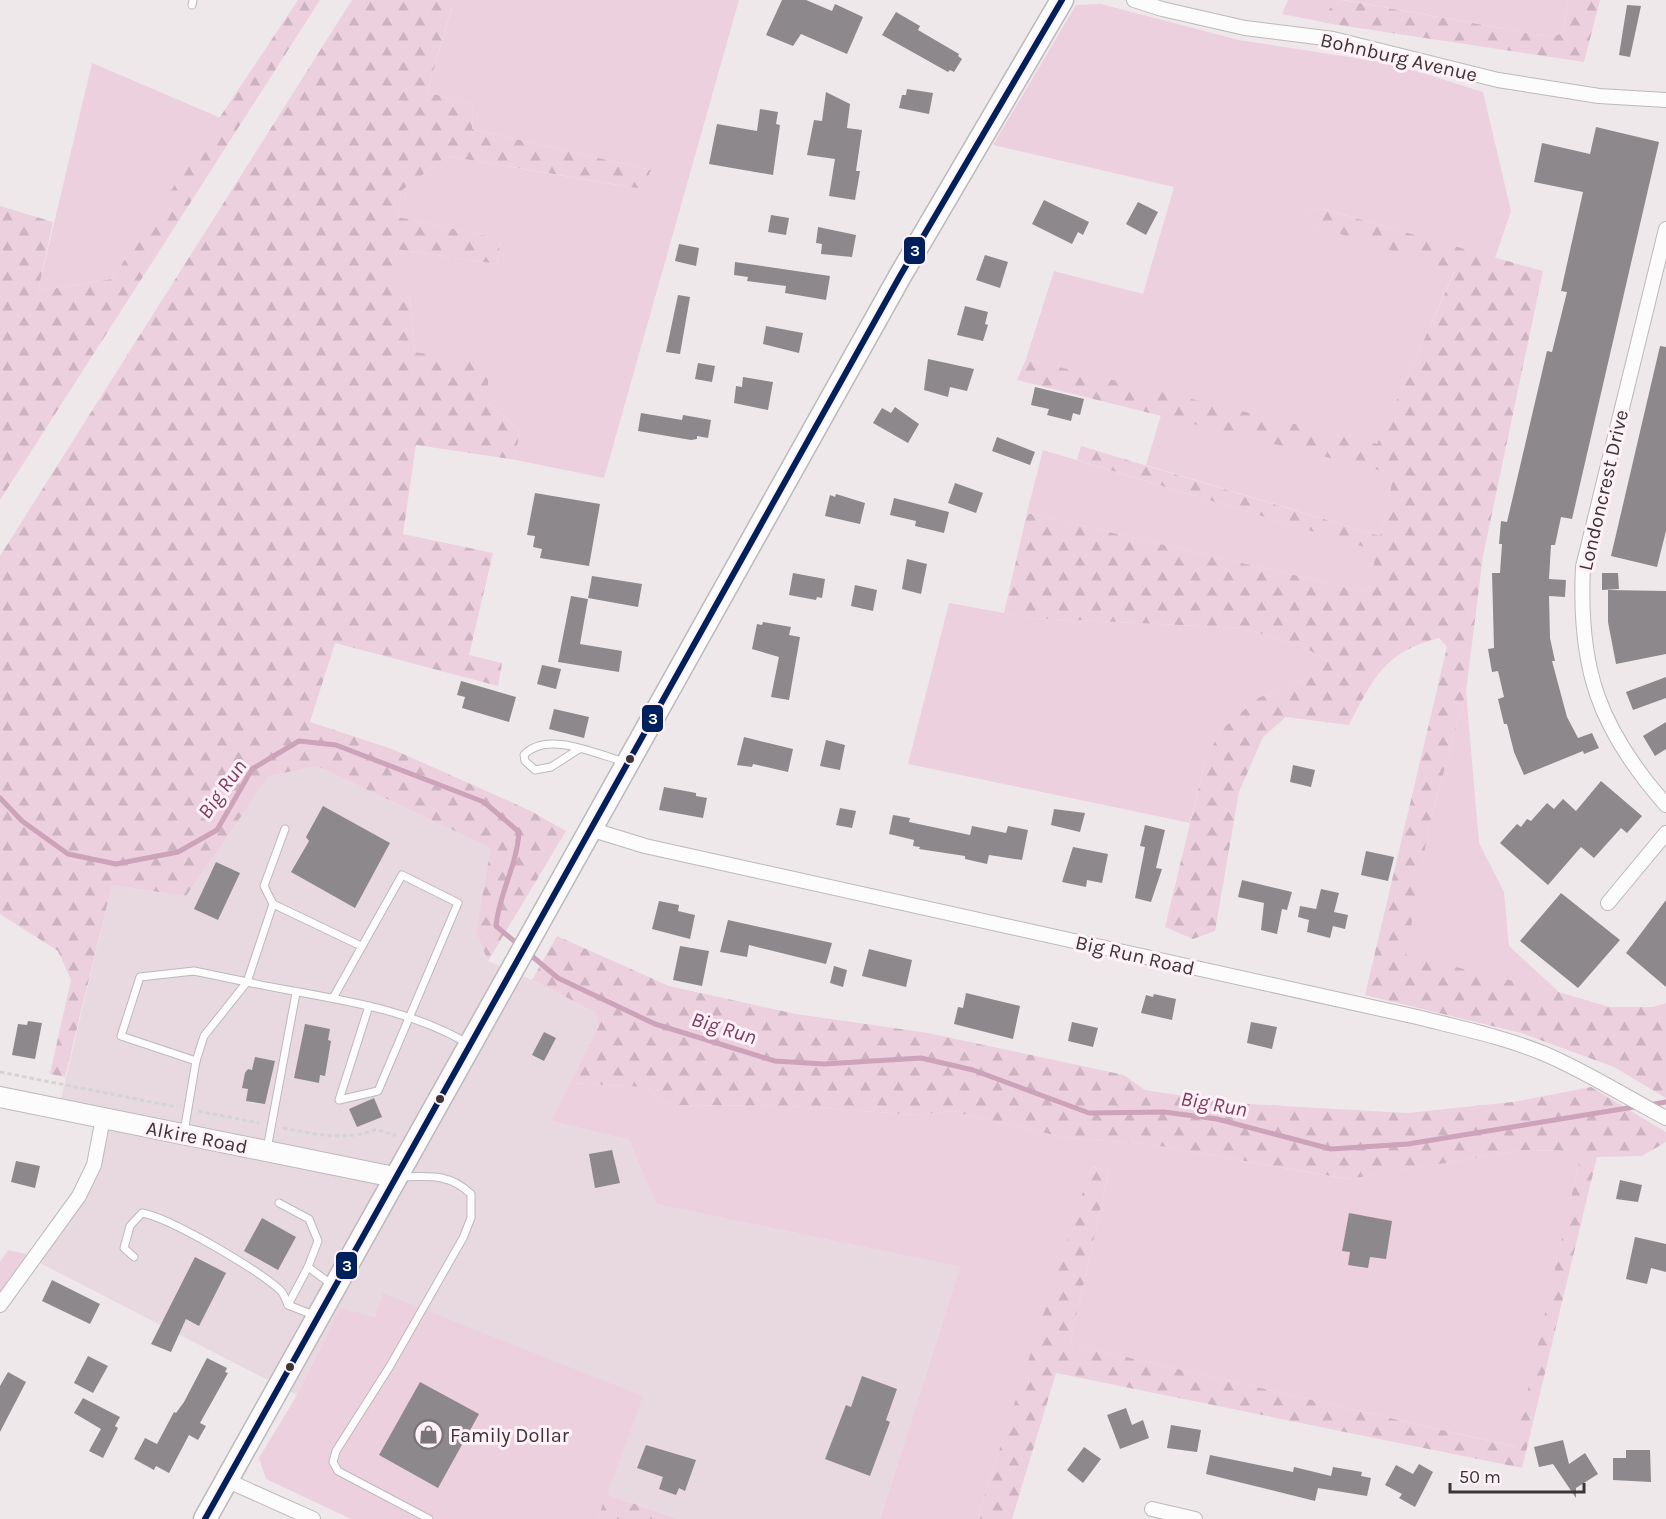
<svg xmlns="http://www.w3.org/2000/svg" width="1666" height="1519" viewBox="0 0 1666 1519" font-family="Karla,sans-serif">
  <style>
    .built { fill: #e8d9e0 }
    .grass { fill: #edd0de }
    .forest { fill: url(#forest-firs) }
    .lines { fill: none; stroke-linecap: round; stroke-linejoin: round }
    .stream { stroke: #cca3b8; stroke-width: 5 }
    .building { fill: #8d888b }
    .lane-casing { stroke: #bdb8bb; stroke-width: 9 }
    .street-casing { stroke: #bdb8bb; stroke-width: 16 }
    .secondary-casing { stroke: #bdb8bb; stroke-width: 22 }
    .primary-casing { stroke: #bdb8bb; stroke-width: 25 }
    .path { stroke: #d5d4d4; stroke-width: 3; stroke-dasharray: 4.5 3; stroke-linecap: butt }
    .lane { stroke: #fcfcfc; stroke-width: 7 }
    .street { stroke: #fcfcfc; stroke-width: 14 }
    .secondary { stroke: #fcfcfc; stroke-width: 20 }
    .primary { stroke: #fcfcfc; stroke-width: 22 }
    .bus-1-casing { stroke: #fff1f7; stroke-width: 10 }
    .bus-1 { stroke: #00205b; stroke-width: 6 }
    .bus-dot { fill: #3a3537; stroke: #fff1f7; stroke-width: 2 }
    .labels { text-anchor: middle; stroke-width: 6; stroke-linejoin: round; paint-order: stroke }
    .street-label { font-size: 20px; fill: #3a3537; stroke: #fff1f7 }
    .poi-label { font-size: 20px; fill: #3a3537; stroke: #fff1f7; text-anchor: start }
    .water-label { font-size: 21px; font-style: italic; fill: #7d395e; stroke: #fff1f7 }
    .line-badge { stroke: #fff1f7; stroke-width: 2 }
    .badge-label { font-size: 16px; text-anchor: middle; font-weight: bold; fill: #fff }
  </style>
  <defs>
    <pattern id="forest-firs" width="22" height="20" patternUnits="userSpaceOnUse" patternTransform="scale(1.5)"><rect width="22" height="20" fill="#edd0de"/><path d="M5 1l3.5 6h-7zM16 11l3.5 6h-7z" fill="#ccb3bf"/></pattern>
  </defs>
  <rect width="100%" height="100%" fill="#eee8eb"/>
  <!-- built -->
  <polygon class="built" points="317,766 492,848 476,932 488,961 532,980 595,1012 599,1026 551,1121 629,1140 656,1204 960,1267 880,1519 678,1519 606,1494 642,1396 384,1294 375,1317 340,1309 297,1395 36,1261 87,1188 107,1123 58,1111 112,885 186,896 269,776"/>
  <!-- grass -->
  <g class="grass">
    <polygon points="438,0 739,0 604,478 516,460 519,430 488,403 414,352 410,296 395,282 395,249 498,264 500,239 398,217 401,191 447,156 641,189 651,170 472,129 473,105 427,92 452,7"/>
    <polygon points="1288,0 1342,0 1329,9 1332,24 1282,14"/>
    <polygon points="1344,0 1568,0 1563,33 1551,37"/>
    <polygon points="1101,4 1239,40 1394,64 1483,92 1511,211 1495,258 1324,209 1301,211 1312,225 1455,270 1377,445 1026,359 1054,271 1143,294 1174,187 993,145 1076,5"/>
    <polygon points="92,63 221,118 112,279 38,291"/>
    <polygon points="1161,415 1395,474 1380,536 1146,465"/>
    <polygon points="1043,450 1378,551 1367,592 1027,513"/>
    <polygon points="949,603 1032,618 1243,628 1304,647 1328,661 1319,674 1258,698 1206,758 1190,823 908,764"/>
    <polygon points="1466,691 1479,843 1504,892 1509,946 1559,992 1405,956 1429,826"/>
    <polygon points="570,1083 644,1087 671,1105 791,1106 917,1115 951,1111 1067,1138 1149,1144 1347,1179 1525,1150 1570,1151 1580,1158 1516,1447 1070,1344 1109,1171 1092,1167 977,1519 880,1519 960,1267 656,1204 629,1140 551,1121"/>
    <polygon points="8,1250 27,1254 0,1292 0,1262"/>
    <polygon points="383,1293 643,1396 598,1519 351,1519 266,1479 259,1458 297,1395 340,1308 375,1317"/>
  </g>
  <!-- forest -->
  <g class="forest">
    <polygon points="298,0 320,0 0,500 0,206 53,222 38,291 112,279"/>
    <polygon points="352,0 438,0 452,6 427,92 473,105 472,129 651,170 642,189 447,156 401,191 398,217 500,239 498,264 395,249 395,281 410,296 414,352 488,364 488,403 519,430 516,460 416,445 403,534 493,553 469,655 502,663 498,686 335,643 310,722 392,749 529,810 566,831 488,961 476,932 491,848 317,766 269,776 186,896 112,885 65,1077 50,1074 71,980 58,951 0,914 0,556"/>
    <polygon points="1342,0 1551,37 1563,33 1568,0 1600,0 1584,62 1332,24 1329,9"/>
    <path d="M1323,209L1543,271L1483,556L1466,691L1429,826L1406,955L1559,992L1609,1007H1652L1666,1003V1098L1614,1067L1521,1033L1365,995L1447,647L1439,638C1384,652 1373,679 1349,725L1286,717L1263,737L1239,792L1215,931L1193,939L1165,927L1206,758L1221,730L1258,698L1319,674L1328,661L1304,647L1243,628L1032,618L1004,613L1027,513L1367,592L1377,551L1077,460L1081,446L1380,536L1394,474L1017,380L1026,359L1377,444L1455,271L1312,225L1300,211Z"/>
    <polygon points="557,936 669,986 796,1014 928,1033 1124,1075 1145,1090 1230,1103 1407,1113 1513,1102 1591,1087 1666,1132 1666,1142 1642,1156 1597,1157 1522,1468 1056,1373 1012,1519 977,1519 1091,1167 1109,1171 1070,1344 1515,1447 1580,1158 1570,1151 1525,1150 1348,1179 1149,1144 1067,1138 951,1111 917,1115 791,1106 671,1105 644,1087 570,1083 599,1026 595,1012 532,980"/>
    <polygon points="606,1494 678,1519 598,1519"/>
  </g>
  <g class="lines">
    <!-- stream -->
    <g class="stream">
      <path d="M0,798L22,821L68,854L116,864L178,852L217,830L252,769L299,741L336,745L484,802L519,832C517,866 499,893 496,926L520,946"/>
      <polyline points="527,952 558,978 655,1024 775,1061 824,1064 921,1058 973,1070 1089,1113 1164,1112 1217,1119 1331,1149 1408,1144 1640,1106"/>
      <polyline points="1649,1105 1666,1102"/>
    </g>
  </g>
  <!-- building -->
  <g class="building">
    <polygon points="782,0 806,0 832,11 835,4 863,17 847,54 801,34 793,46 766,35"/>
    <polygon points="1627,5 1641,6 1630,57 1619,55"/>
    <polygon points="896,12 920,26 918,30 959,54 958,56 962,59 954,72 950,70 948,72 882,35"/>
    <polygon points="907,89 933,93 929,114 899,108 902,95 906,95"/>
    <polygon points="826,92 850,104 847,128 862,130 856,171 860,171 855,200 829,196 835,159 807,155 814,120 822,121"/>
    <polygon points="760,109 778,112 776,124 780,125 773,175 709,164 717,124 757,131"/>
    <polygon points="1596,127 1659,142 1572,519 1561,517 1555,545 1551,545 1549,579 1566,580 1565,597 1549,596 1550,638 1555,661 1552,661 1567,717 1578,738 1592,733 1599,748 1584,754 1583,751 1524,775 1514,752 1507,724 1504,724 1498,699 1504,697 1498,671 1492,672 1488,649 1494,648 1492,573 1500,573 1502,544 1499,544 1501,521 1507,522 1547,351 1552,352 1567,292 1561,291 1583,192 1534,182 1542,143 1590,154"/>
    <polygon points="1044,200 1089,222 1083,235 1078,232 1072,244 1032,224"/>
    <polygon points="1138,202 1158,212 1146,235 1126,224"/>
    <polygon points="771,215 789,218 786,235 768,232"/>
    <polygon points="818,227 856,235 852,257 821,254 822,244 816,243"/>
    <polygon points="679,244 699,248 696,266 675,261"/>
    <polygon points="985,255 1008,262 1000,288 976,280"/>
    <polygon points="735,262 830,276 826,300 785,293 786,286 747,281 748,277 734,275"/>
    <polygon points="678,295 690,297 680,354 666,352"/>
    <polygon points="965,306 988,312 985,324 988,325 983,341 957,335"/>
    <polygon points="766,326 803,333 799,353 763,344"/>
    <polygon points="1660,346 1666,347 1666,531 1657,567 1611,556"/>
    <polygon points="928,359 974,369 967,391 950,387 948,397 924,390"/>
    <polygon points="698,363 715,366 712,382 695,379"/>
    <polygon points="743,377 773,382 768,410 734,403 736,386 742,387"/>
    <polygon points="1035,387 1084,399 1080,415 1073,413 1071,421 1047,415 1049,409 1031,405"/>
    <polygon points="895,407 919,424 908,443 873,423 882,408 891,413"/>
    <polygon points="641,413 682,420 683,415 711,420 708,438 697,436 697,439 691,440 638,431"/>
    <polygon points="997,437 1035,452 1030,465 992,451"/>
    <polygon points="955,483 983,493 976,513 948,503"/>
    <polygon points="535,493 600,504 589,566 540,558 542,549 533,547 535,536 527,535"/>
    <polygon points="836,494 865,503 860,524 825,516 830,495 835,497"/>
    <polygon points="894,498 949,512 944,533 915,526 916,521 890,515"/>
    <polygon points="907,559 927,564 921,594 902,589"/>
    <polygon points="793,573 825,579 822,598 817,597 816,600 789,595"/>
    <polygon points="1602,573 1618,573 1619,589 1602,590"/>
    <polygon points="592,576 642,584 638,607 588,598"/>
    <polygon points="855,585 877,590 873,611 851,606"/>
    <polygon points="1608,590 1666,591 1666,654 1616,664 1608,622"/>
    <polygon points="571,596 588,599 580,644 622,651 619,672 558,662"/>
    <polygon points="763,622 791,627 789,635 800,637 789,700 771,697 779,657 752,649 757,624 762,625"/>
    <polygon points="542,665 561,669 556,689 537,684"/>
    <polygon points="1666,677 1666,698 1633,710 1626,692"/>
    <polygon points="461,681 516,697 509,722 462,708 465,697 457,695"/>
    <polygon points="554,709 589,717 584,738 549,729"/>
    <polygon points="1666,722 1666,749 1655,756 1643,736"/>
    <polygon points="744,737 793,749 788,772 753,764 752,767 737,765"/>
    <polygon points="826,740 845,745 840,770 820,766"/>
    <polygon points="1293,765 1315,770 1311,787 1290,782"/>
    <polygon points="1601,781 1642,816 1627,833 1621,828 1594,858 1581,847 1548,885 1500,843 1517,824 1521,827 1527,819 1531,821 1547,803 1554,809 1563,799 1576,811"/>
    <polygon points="664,787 696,793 696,796 707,798 703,818 659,810"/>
    <polygon points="323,806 390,843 355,908 291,872 309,841 306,837"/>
    <polygon points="840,808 856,811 852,828 836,825"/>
    <polygon points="1054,809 1085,813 1080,832 1051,825"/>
    <polygon points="893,815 910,818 909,822 970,835 972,826 1006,833 1008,826 1028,830 1022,860 989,855 987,864 965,859 965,856 919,849 920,847 913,846 914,840 889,834"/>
    <polygon points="1145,825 1165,830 1156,868 1162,869 1151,902 1135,898 1145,847 1140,846"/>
    <polygon points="1073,847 1108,854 1102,883 1087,880 1086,887 1062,882"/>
    <polygon points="1366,851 1394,857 1388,881 1361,875"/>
    <polygon points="216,862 240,873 218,920 194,909"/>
    <polygon points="1242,880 1292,892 1287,910 1282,909 1277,934 1261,930 1264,903 1238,897"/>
    <polygon points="1321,889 1339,893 1334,912 1348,915 1345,929 1333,926 1330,938 1307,932 1309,920 1298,917 1300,906 1316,909"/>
    <polygon points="1561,893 1620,940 1578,988 1520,941"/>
    <polygon points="1666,900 1666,987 1626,953"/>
    <polygon points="659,901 679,905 678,911 695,915 690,939 652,929"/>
    <polygon points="728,920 832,943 826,964 749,945 747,957 720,952"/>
    <polygon points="680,946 709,951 702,986 673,980"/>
    <polygon points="869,949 912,960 906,987 862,976"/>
    <polygon points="834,966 847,970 843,987 830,983"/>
    <polygon points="966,993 1020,1006 1013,1039 954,1024 958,1007 963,1008"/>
    <polygon points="1154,994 1176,999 1172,1020 1141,1013 1146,995 1153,997"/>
    <polygon points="28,1021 42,1023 35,1059 12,1055 18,1024 27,1025"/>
    <polygon points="1072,1022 1098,1028 1093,1047 1068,1041"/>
    <polygon points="1251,1022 1277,1027 1272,1049 1247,1043"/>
    <polygon points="305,1024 330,1029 328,1040 331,1041 325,1076 320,1075 319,1083 294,1078"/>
    <polygon points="544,1032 556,1038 544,1061 532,1055"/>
    <polygon points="255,1057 275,1061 265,1104 246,1101 248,1089 242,1088 245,1073 248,1069 252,1070"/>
    <polygon points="374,1098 382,1117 357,1127 349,1109"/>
    <polygon points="612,1150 620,1183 595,1188 589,1154"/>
    <polygon points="16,1161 40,1166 35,1188 11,1182"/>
    <polygon points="1620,1180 1642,1185 1638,1202 1616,1199"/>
    <polygon points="1349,1213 1392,1221 1386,1259 1370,1257 1368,1268 1348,1265 1350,1252 1342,1251"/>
    <polygon points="262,1218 296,1237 278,1270 244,1251"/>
    <polygon points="1635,1237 1666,1244 1666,1272 1651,1268 1647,1284 1626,1279"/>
    <polygon points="195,1257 226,1273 199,1326 186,1319 171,1352 151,1344"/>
    <polygon points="52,1280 100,1304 90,1324 42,1301"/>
    <polygon points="88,1356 108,1366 93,1393 74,1383"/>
    <polygon points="207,1358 227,1368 225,1372 228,1373 200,1423 206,1426 198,1440 189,1435 169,1473 156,1466 154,1470 134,1459 145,1438 157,1444 174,1412 176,1413 184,1402"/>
    <polygon points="8,1372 26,1382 0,1432 0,1386"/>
    <polygon points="862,1376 897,1389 886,1420 890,1422 870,1476 825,1459 846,1405 851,1407"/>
    <polygon points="420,1382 479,1414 438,1488 379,1455"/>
    <polygon points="83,1398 120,1417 115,1426 118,1428 103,1458 89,1451 101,1429 74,1413"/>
    <polygon points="1126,1408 1132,1425 1143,1420 1149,1438 1120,1449 1107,1415"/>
    <polygon points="1171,1425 1201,1430 1197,1452 1167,1448"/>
    <polygon points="1563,1440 1569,1464 1585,1453 1598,1474 1576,1488 1576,1498 1553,1464 1539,1467 1534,1447"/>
    <polygon points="646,1445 696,1460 685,1491 679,1488 676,1495 659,1489 663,1477 637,1468"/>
    <polygon points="1084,1447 1101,1459 1083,1483 1067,1470"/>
    <polygon points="1626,1450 1650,1450 1651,1482 1613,1480 1613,1458 1626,1458"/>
    <polygon points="1210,1455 1293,1472 1294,1467 1331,1476 1333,1467 1362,1472 1361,1476 1371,1478 1367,1496 1318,1488 1315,1501 1206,1474"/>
    <polygon points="1419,1464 1433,1472 1415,1507 1399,1498 1402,1494 1385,1485 1396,1465 1413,1474"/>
  </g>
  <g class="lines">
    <defs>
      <g id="lane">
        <polyline points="192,5 193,0"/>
        <path d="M579,749L551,767L535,770L525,761L524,755C546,730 596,754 625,762"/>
        <polyline points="273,904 264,886 285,829"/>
        <polyline points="333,998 402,875 458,903 378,1091 339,1100 369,1006"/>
        <polyline points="196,1061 121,1036 140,977 194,971 247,982 273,904 361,946"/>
        <path d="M184,1132L196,1061L204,1036L247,982C321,998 400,1004 467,1043"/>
        <polyline points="267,1149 296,993"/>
        <path d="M403,1177C431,1176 450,1174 471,1194V1218L463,1238L390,1366L336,1451L333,1462L338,1471L429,1519"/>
        <polyline points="279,1203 309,1219 318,1241 308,1267 331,1284"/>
        <path d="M134,1257L124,1248L130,1226L142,1213C171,1218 256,1269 279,1289C284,1293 286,1300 288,1305L316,1316"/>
        <polyline points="288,1305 308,1267"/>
      </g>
      <g id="street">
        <polyline points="1134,0 1162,9 1245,28 1333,39 1498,80 1599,96 1666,100"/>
        <path d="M1666,229L1583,567C1578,669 1599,729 1666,805"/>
        <path d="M590,829L645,846L1417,1017C1460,1028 1504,1037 1545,1054C1587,1072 1626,1097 1666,1118"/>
        <polyline points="1608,903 1666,833"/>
        <polyline points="0,1305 79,1196 94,1165 103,1118"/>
        <polyline points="226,1480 313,1519"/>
        <polyline points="1152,1509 1195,1519"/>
      </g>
      <polyline id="secondary" points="0,1097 394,1177"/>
      <polyline id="primary" points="205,1519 900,276 1062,0"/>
    </defs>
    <!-- lane casing -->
    <use href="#lane" class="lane-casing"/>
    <!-- street casing -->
    <use href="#street" class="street-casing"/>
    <!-- secondary casing -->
    <use href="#secondary" class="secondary-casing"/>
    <!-- primary casing -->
    <use href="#primary" class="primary-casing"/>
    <!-- path -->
    <g class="path">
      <polyline points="0,1072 177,1107"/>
      <polyline points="198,1111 259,1123"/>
      <path d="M283,1128C314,1134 347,1142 376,1129L396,1136"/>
    </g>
    <!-- lane -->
    <use href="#lane" class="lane"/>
    <!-- street -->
    <use href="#street" class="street"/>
    <!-- secondary -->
    <use href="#secondary" class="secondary"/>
    <!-- primary -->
    <use href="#primary" class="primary"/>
    <defs>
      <polyline id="bus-1" points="205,1519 900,276 1062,0"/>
    </defs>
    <!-- bus-1 casing -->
    <use href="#bus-1" class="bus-1-casing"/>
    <!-- bus-1 -->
    <use href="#bus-1" class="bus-1"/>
  </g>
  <!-- icons -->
  <defs>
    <symbol id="shop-ring" viewBox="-11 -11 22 22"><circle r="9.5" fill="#fff1f7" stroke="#797476" stroke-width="1.5"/><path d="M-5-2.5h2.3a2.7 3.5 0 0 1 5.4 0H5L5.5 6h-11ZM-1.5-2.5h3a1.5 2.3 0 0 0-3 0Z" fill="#797476"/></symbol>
  </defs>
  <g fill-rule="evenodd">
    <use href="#shop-ring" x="412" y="1418" width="33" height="33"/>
  </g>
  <!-- markers -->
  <g class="bus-dot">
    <circle cx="630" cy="759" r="5"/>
    <circle cx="440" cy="1099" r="5"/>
    <circle cx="290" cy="1367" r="5"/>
  </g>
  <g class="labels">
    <!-- street labels -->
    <g class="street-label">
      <text transform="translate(1399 57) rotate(13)" y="7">Bohnburg Avenue</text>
      <text transform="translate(1603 490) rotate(-77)" y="7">Londoncrest Drive</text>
      <text transform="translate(1135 955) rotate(13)" y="7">Big Run Road</text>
      <text transform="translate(197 1137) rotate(11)" y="7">Alkire Road</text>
    </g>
    <!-- poi labels -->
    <g class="poi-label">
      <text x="450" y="1442">Family Dollar</text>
    </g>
    <!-- water labels -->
    <g class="water-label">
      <text transform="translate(222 789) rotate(-54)" y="7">Big Run</text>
      <text transform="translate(724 1028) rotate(17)" y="7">Big Run</text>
      <text transform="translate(1214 1104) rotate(10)" y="7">Big Run</text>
    </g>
  </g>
  <g class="line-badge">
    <rect x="903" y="236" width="23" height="29" rx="6" fill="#00205b"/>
    <rect x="641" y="704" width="23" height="29" rx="6" fill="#00205b"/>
    <rect x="335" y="1251" width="23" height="29" rx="6" fill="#00205b"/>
  </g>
  <g class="badge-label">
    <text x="915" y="256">3</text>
    <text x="653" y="724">3</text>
    <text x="347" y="1271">3</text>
  </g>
  <!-- scale -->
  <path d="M1450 1483v9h134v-9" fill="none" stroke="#3a3537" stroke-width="3"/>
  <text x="1459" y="1483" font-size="18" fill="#3a3537" stroke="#fff1f7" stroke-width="4.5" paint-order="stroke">50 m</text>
</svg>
